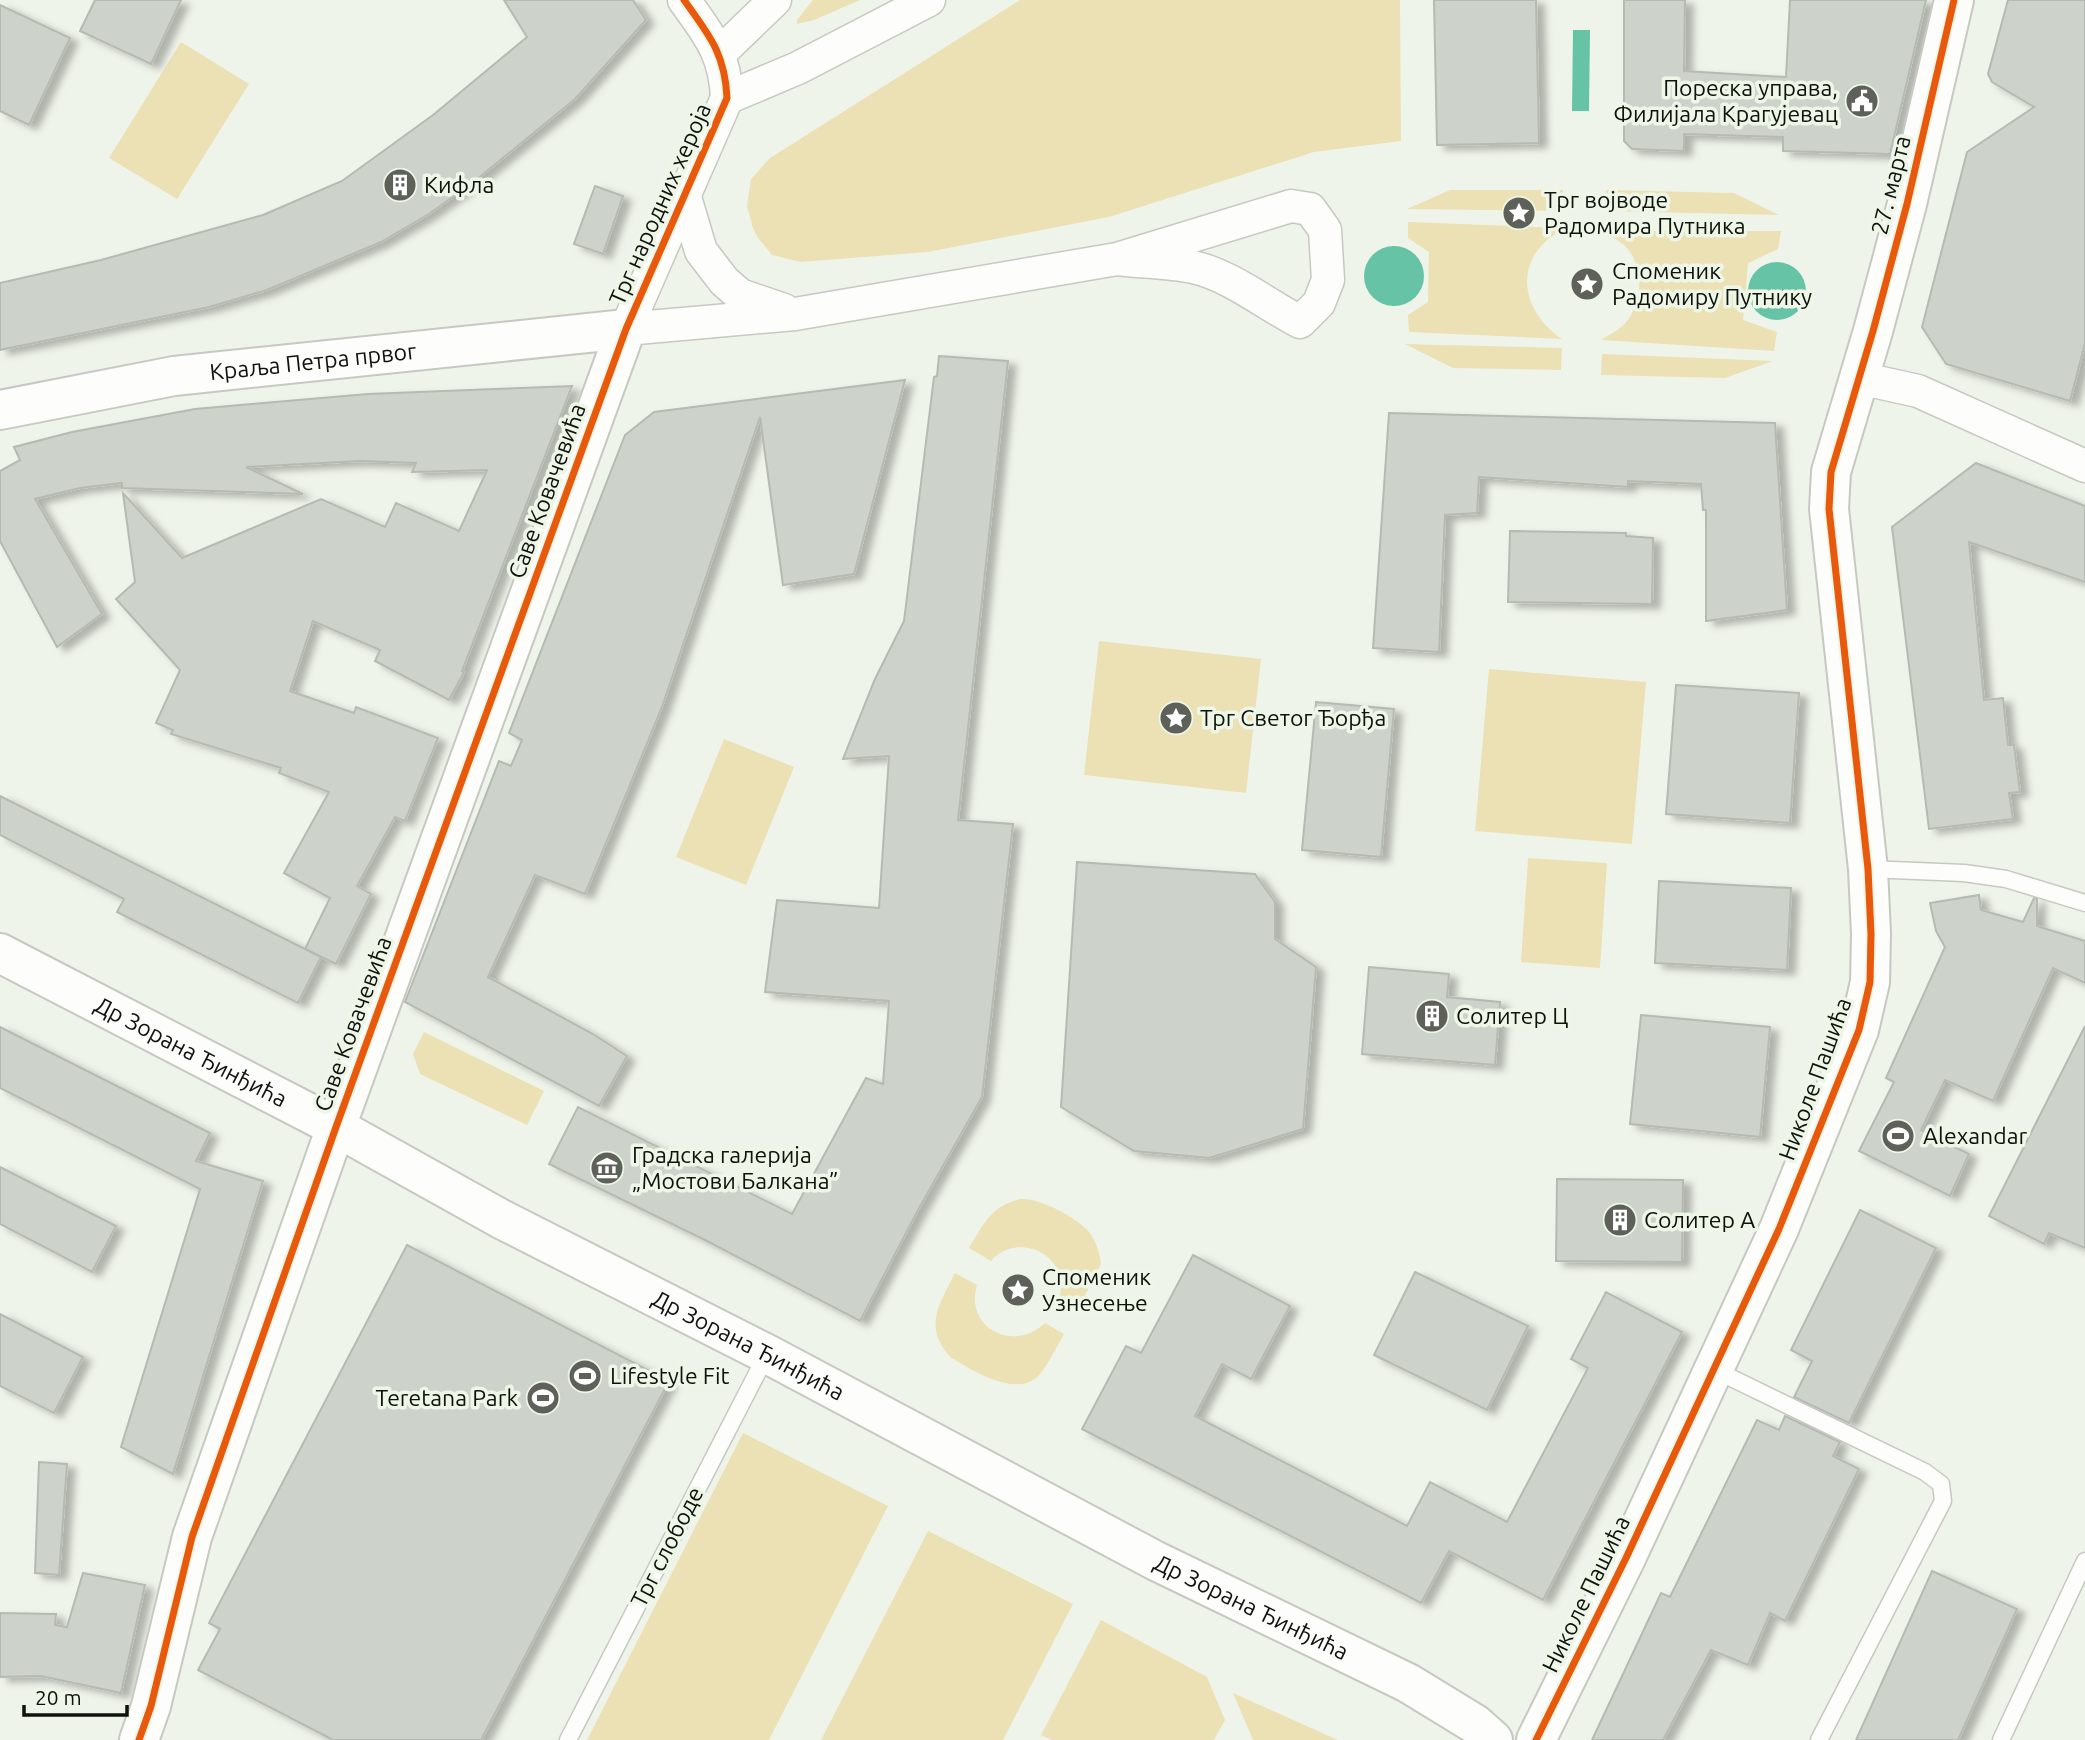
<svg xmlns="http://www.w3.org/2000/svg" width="2085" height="1740" viewBox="0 0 2085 1740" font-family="Ubuntu,sans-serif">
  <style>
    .green { fill: #ece1b5 }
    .water { fill: #67c3a6 }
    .building { fill: #cdd2cb; stroke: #b5bab3; stroke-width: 2; filter: url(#shadow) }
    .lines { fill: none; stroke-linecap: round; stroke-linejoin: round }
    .service-casing { stroke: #c5c9c2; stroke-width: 19 }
    .minor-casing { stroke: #c5c9c2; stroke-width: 35 }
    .tertiary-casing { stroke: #c5c9c2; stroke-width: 42 }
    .service { stroke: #fdfdfc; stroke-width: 16 }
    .minor { stroke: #fdfdfc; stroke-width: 32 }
    .tertiary { stroke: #fdfdfc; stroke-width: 38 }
    .cycleway-casing { stroke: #eef7e7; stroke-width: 11 }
    .cycleway { stroke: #e8590c; stroke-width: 7 }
    .labels { text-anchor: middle; stroke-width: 7; stroke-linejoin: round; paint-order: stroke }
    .poi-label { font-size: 23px; fill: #0f120d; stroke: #eef7e7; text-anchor: start }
    .street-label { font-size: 23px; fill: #0f120d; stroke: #eef7e7 }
  </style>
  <defs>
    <filter id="shadow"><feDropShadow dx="8" dy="4.5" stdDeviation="3.5" flood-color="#0004"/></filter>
  </defs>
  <rect width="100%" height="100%" fill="#eff4ea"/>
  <!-- green -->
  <g class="green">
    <polygon points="813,0 860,0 814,20 797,24 797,20"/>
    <polygon points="1020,0 1400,0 1401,141 1314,152 1109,217 928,252 801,262 772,255 758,238 753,228 747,206 751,179 770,158"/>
    <polygon points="181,42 249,84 177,199 109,158"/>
    <polygon points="1450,190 1563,190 1563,211 1407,209"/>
    <polygon points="1606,190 1734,193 1779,215 1605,211"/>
    <path d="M1408,222L1565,228C1558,233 1548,238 1542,245C1513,277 1530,318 1562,339L1409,332L1408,315L1428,302L1429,252L1408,238Z"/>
    <path d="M1603,231H1781L1778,249L1748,263L1743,320L1777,332L1774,351L1601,340C1607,336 1615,332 1620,328C1643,309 1646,269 1626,247C1620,241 1610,236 1603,231Z"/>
    <polygon points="1405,344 1562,348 1561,370 1453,368"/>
    <polygon points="1602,354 1773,361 1725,378 1601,375"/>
    <polygon points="1099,641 1261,659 1246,793 1084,775"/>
    <polygon points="1489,669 1646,682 1632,844 1475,831"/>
    <polygon points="724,739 794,767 746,885 676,857"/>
    <polygon points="1528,858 1607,863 1600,968 1521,962"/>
    <polygon points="424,1032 544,1091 527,1125 420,1074 413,1054"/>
    <path d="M1021,1199C1040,1198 1077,1217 1090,1233C1096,1242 1100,1253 1101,1264L1078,1309L1059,1299C1061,1291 1062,1284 1060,1276C1051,1246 1011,1237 991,1261L969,1248C984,1224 990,1206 1021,1199Z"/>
    <path d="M955,1273L977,1285C964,1328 1014,1353 1045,1323L1064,1334C1057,1346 1050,1361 1041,1373C1019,1401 972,1370 950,1357C923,1326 939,1305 955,1273Z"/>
    <polygon points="743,1433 888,1506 769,1740 587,1740"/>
    <polygon points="928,1531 1073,1604 1003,1740 821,1740"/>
    <polygon points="1101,1620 1207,1677 1225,1720 1214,1740 1052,1740 1041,1735"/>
    <polygon points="1233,1693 1338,1740 1253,1740"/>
  </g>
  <!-- water -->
  <g class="water">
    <polygon points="1573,30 1590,30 1589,111 1572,111"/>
    <circle cx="1394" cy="276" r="30"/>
    <circle cx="1777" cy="291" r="29"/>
  </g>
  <!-- building -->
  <g class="building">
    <polygon points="95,0 181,0 151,64 80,31"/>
    <polygon points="504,0 633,0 646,20 575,99 476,180 429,214 381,242 267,290 209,307 0,350 0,283 101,260 263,215 342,181 433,115 527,37"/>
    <polygon points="1434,0 1536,0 1539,143 1437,145"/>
    <polygon points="1624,0 1685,0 1684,71 1786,77 1790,0 1926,0 1890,154 1783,151 1783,137 1684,134 1684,151 1632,149 1624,141"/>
    <polygon points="2008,0 2085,0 2085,343 2070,401 1946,364 1922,327 1967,152 2034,107 1992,82 1988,74"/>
    <polygon points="0,5 70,38 29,125 0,111"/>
    <polygon points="595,186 623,196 603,254 574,244"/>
    <polygon points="939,356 1008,361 958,820 1013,824 982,1097 918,1210 860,1321 705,1240 549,1164 578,1107 792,1214 866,1078 883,1084 889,1001 765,992 777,900 879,908 889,756 843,759 875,679 904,621 934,377 937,376"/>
    <polygon points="905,380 854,574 783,585 760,417 662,707 585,894 535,875 488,977 593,1034 627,1056 599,1106 405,1002 499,761 511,766 522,740 509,733 625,435 654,412"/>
    <polygon points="572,386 462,671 464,672 449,700 375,661 380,650 313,621 290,691 354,713 356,707 438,738 405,821 395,817 357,886 371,894 336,964 305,949 330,898 284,873 329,792 279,773 281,768 171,734 173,730 156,723 180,670 116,599 135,582 123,493 182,558 321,499 385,527 396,503 459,531 487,470 412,472 416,463 360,461 246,467 303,494 122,488 122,483 80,488 35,499 102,614 57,647 0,541 0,471 20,460 14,447 72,432 195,409 368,394"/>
    <polygon points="1389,413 1775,423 1787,610 1706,621 1706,510 1703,510 1701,484 1628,481 1628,487 1479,477 1477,513 1445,515 1439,652 1373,648"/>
    <polygon points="1976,463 2085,506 2085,582 1969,542 1984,700 2003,698 2008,745 2014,745 2020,792 2009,793 2013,819 1929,829 1892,527"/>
    <polygon points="1510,531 1626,533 1626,536 1653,538 1652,604 1508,602"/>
    <polygon points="1676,685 1799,693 1790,823 1666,814"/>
    <polygon points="1316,702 1394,709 1381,857 1302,850"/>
    <polygon points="0,796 321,957 298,1003 117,912 124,899 0,835"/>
    <polygon points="1077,862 1255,874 1275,902 1275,939 1316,967 1303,1129 1209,1158 1134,1151 1061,1107"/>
    <polygon points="1659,881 1791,888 1787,970 1655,963"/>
    <polygon points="1979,895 1981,910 2023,922 2034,898 2037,899 2037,926 2085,941 2085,983 2053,968 1993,1101 1945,1080 1921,1130 1969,1154 1950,1196 1859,1151 1894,1082 1886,1078 1945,947 1936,931 1930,903"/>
    <polygon points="1369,967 1449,974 1447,997 1500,1002 1495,1065 1362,1054"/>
    <polygon points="1641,1015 1770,1027 1760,1137 1630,1124"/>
    <polygon points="2085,1026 2085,1248 2049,1233 2044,1244 1989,1216"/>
    <polygon points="0,1027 210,1133 196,1161 263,1181 173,1474 121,1447 200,1189 0,1088"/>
    <polygon points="0,1167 116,1226 92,1272 0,1224"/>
    <polygon points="1557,1179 1683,1180 1682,1262 1556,1261"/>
    <polygon points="1860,1210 1936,1248 1849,1423 1794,1397 1812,1361 1791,1350"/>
    <polygon points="407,1245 669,1381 481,1740 333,1740 198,1670 220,1629 209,1623"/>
    <polygon points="1193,1255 1290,1306 1251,1379 1222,1364 1195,1416 1407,1526 1430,1482 1507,1522 1588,1368 1571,1359 1606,1292 1682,1332 1543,1600 1449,1551 1421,1603 1082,1429 1126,1346 1141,1353"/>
    <polygon points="1415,1272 1528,1326 1487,1410 1374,1355"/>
    <polygon points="0,1314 83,1357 54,1413 0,1386"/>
    <polygon points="1785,1416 1840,1442 1833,1456 1859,1469 1785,1621 1770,1613 1748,1665 1711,1650 1663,1740 1592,1740 1661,1593 1670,1597 1757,1420 1779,1430"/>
    <polygon points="39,1462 67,1464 59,1575 35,1573"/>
    <polygon points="1932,1571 2017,1609 2008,1629 1958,1740 1856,1740"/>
    <polygon points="83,1573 145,1585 121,1693 41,1676 0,1677 0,1613 56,1614 55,1625 67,1627"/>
  </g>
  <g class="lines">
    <defs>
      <g id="service">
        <polyline points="1868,869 1964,873 2006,879 2085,903"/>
        <polyline points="1715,1370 1925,1472 1941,1484 1943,1501 1819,1740"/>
        <polyline points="568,1740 767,1354"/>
        <polyline points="2001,1740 2085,1561"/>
      </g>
      <g id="minor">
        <path d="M684,0C709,35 725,53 727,98L626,329L795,314L1117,259L1291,206L1310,209L1325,230L1328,280L1319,303L1300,322C1265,304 1232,276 1193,267C1169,262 1142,262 1117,259"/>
        <polyline points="720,53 775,0"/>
        <polyline points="727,98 798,68 929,0"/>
        <polyline points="684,194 701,251 724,281 740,295 784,310"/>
        <polyline points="1859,378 1918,391 2085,466"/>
      </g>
      <g id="tertiary">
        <path id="s1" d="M0,410L174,376L626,329L336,1127L192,1537L151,1706L139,1740"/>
        <path id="s2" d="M0,953L336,1127L501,1219L767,1354L1156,1561L1408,1683L1475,1724L1493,1740"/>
        <polyline points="1536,1740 1626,1558 1779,1229 1859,1030 1870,982 1871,934 1868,869 1829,509 1831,472 1873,331 1907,204 1954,0"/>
      </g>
    </defs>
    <!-- service casing -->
    <use href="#service" class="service-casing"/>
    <!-- minor casing -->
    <use href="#minor" class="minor-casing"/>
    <!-- tertiary casing -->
    <use href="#tertiary" class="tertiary-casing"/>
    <!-- service -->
    <use href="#service" class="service"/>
    <!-- minor -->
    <use href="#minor" class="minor"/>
    <!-- tertiary -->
    <use href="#tertiary" class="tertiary"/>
    <defs>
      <g id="cycleway">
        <path d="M139,1740L151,1706L192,1537L336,1127L626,329L727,98C725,53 709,35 684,0"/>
        <polyline points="1536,1740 1626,1558 1779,1229 1859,1030 1870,982 1871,934 1868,869 1829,509 1831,472 1873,331 1907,204 1954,0"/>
      </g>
    </defs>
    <!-- cycleway casing -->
    <use href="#cycleway" class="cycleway-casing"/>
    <!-- cycleway -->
    <use href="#cycleway" class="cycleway"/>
  </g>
  <!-- icons -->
  <defs>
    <symbol id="civic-disc" viewBox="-11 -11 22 22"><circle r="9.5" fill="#5d615a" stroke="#eef7e7"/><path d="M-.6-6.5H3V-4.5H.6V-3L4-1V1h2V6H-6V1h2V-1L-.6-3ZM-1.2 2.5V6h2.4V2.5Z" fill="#fff"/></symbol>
    <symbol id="building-disc" viewBox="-11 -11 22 22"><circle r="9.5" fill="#5d615a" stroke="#eef7e7"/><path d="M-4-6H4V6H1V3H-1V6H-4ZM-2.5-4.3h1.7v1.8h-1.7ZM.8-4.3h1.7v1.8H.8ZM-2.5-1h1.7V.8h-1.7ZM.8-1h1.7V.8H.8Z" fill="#fff"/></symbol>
    <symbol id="sight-disc" viewBox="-11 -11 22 22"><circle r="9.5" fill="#5d615a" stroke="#eef7e7"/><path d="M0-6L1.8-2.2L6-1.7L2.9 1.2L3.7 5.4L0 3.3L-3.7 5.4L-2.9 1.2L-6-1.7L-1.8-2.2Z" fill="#fff"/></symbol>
    <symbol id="stadium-disc" viewBox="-11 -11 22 22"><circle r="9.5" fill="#5d615a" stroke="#eef7e7"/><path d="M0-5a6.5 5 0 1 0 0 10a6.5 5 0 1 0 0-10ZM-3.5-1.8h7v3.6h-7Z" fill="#fff"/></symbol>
    <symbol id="museum-disc" viewBox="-11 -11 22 22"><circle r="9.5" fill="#5d615a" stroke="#eef7e7"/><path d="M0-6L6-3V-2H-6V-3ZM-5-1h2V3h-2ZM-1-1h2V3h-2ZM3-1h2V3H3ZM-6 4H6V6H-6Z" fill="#fff"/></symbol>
  </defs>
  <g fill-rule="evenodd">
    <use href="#civic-disc" x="1843" y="82" width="38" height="38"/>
    <use href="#building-disc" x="381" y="166" width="38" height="38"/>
    <use href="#sight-disc" x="1500" y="194" width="38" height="38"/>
    <use href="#sight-disc" x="1568" y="265" width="38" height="38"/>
    <use href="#sight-disc" x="1157" y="699" width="38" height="38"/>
    <use href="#building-disc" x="1413" y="997" width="38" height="38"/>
    <use href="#stadium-disc" x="1879" y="1117" width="38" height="38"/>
    <use href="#museum-disc" x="588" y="1149" width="38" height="38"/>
    <use href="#building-disc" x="1601" y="1201" width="38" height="38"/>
    <use href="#sight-disc" x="999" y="1271" width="38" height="38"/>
    <use href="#stadium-disc" x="566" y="1357" width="38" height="38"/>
    <use href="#stadium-disc" x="524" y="1379" width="38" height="38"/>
  </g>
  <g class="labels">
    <!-- poi labels -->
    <g class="poi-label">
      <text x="1838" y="96" text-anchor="end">Пореска управа,<tspan x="1838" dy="26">Филијала Крагујевац</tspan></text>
      <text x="424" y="193">Кифла</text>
      <text x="1544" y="208">Трг војводе<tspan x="1544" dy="26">Радомира Путника</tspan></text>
      <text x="1612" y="279">Споменик<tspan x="1612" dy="26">Радомиру Путнику</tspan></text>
      <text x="1200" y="726">Трг Светог Ђорђа</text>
      <text x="1456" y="1024">Солитер Ц</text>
      <text x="1923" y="1144">Alexandar</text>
      <text x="632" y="1163">Градска галерија<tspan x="632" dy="26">„Мостови Балкана”</tspan></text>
      <text x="1644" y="1228">Солитер А</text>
      <text x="1042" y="1285">Споменик<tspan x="1042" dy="26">Узнесење</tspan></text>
      <text x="610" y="1384">Lifestyle Fit</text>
      <text x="518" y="1406" text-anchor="end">Teretana Park</text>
    </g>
    <!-- street labels -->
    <g class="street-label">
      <text transform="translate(1891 185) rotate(-76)" y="8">27. марта</text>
      <text transform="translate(660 204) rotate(-66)" y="8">Трг народних хероја</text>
      <text dy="8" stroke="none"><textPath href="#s1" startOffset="317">Краља Петра првог</textPath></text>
      <text transform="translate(547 491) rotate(-70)" y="8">Саве Ковачевића</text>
      <text transform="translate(353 1024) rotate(-70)" y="8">Саве Ковачевића</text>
      <text dy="8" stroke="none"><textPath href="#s2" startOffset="215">Др Зорана Ђинђића</textPath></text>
      <text transform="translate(1815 1079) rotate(-70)" y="8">Николе Пашића</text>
      <text dy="8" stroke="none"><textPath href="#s2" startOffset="845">Др Зорана Ђинђића</textPath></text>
      <text transform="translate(667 1547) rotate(-63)" y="8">Трг слободе</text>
      <text transform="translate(1586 1594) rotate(-64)" y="8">Николе Пашића</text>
      <text dy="8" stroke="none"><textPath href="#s2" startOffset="1412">Др Зорана Ђинђића</textPath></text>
    </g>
  </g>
  <!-- scale -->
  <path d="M24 1705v10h103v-10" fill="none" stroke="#0f120d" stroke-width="3.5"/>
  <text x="35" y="1705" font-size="21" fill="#0f120d" stroke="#eef7e7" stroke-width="5" paint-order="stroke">20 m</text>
</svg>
